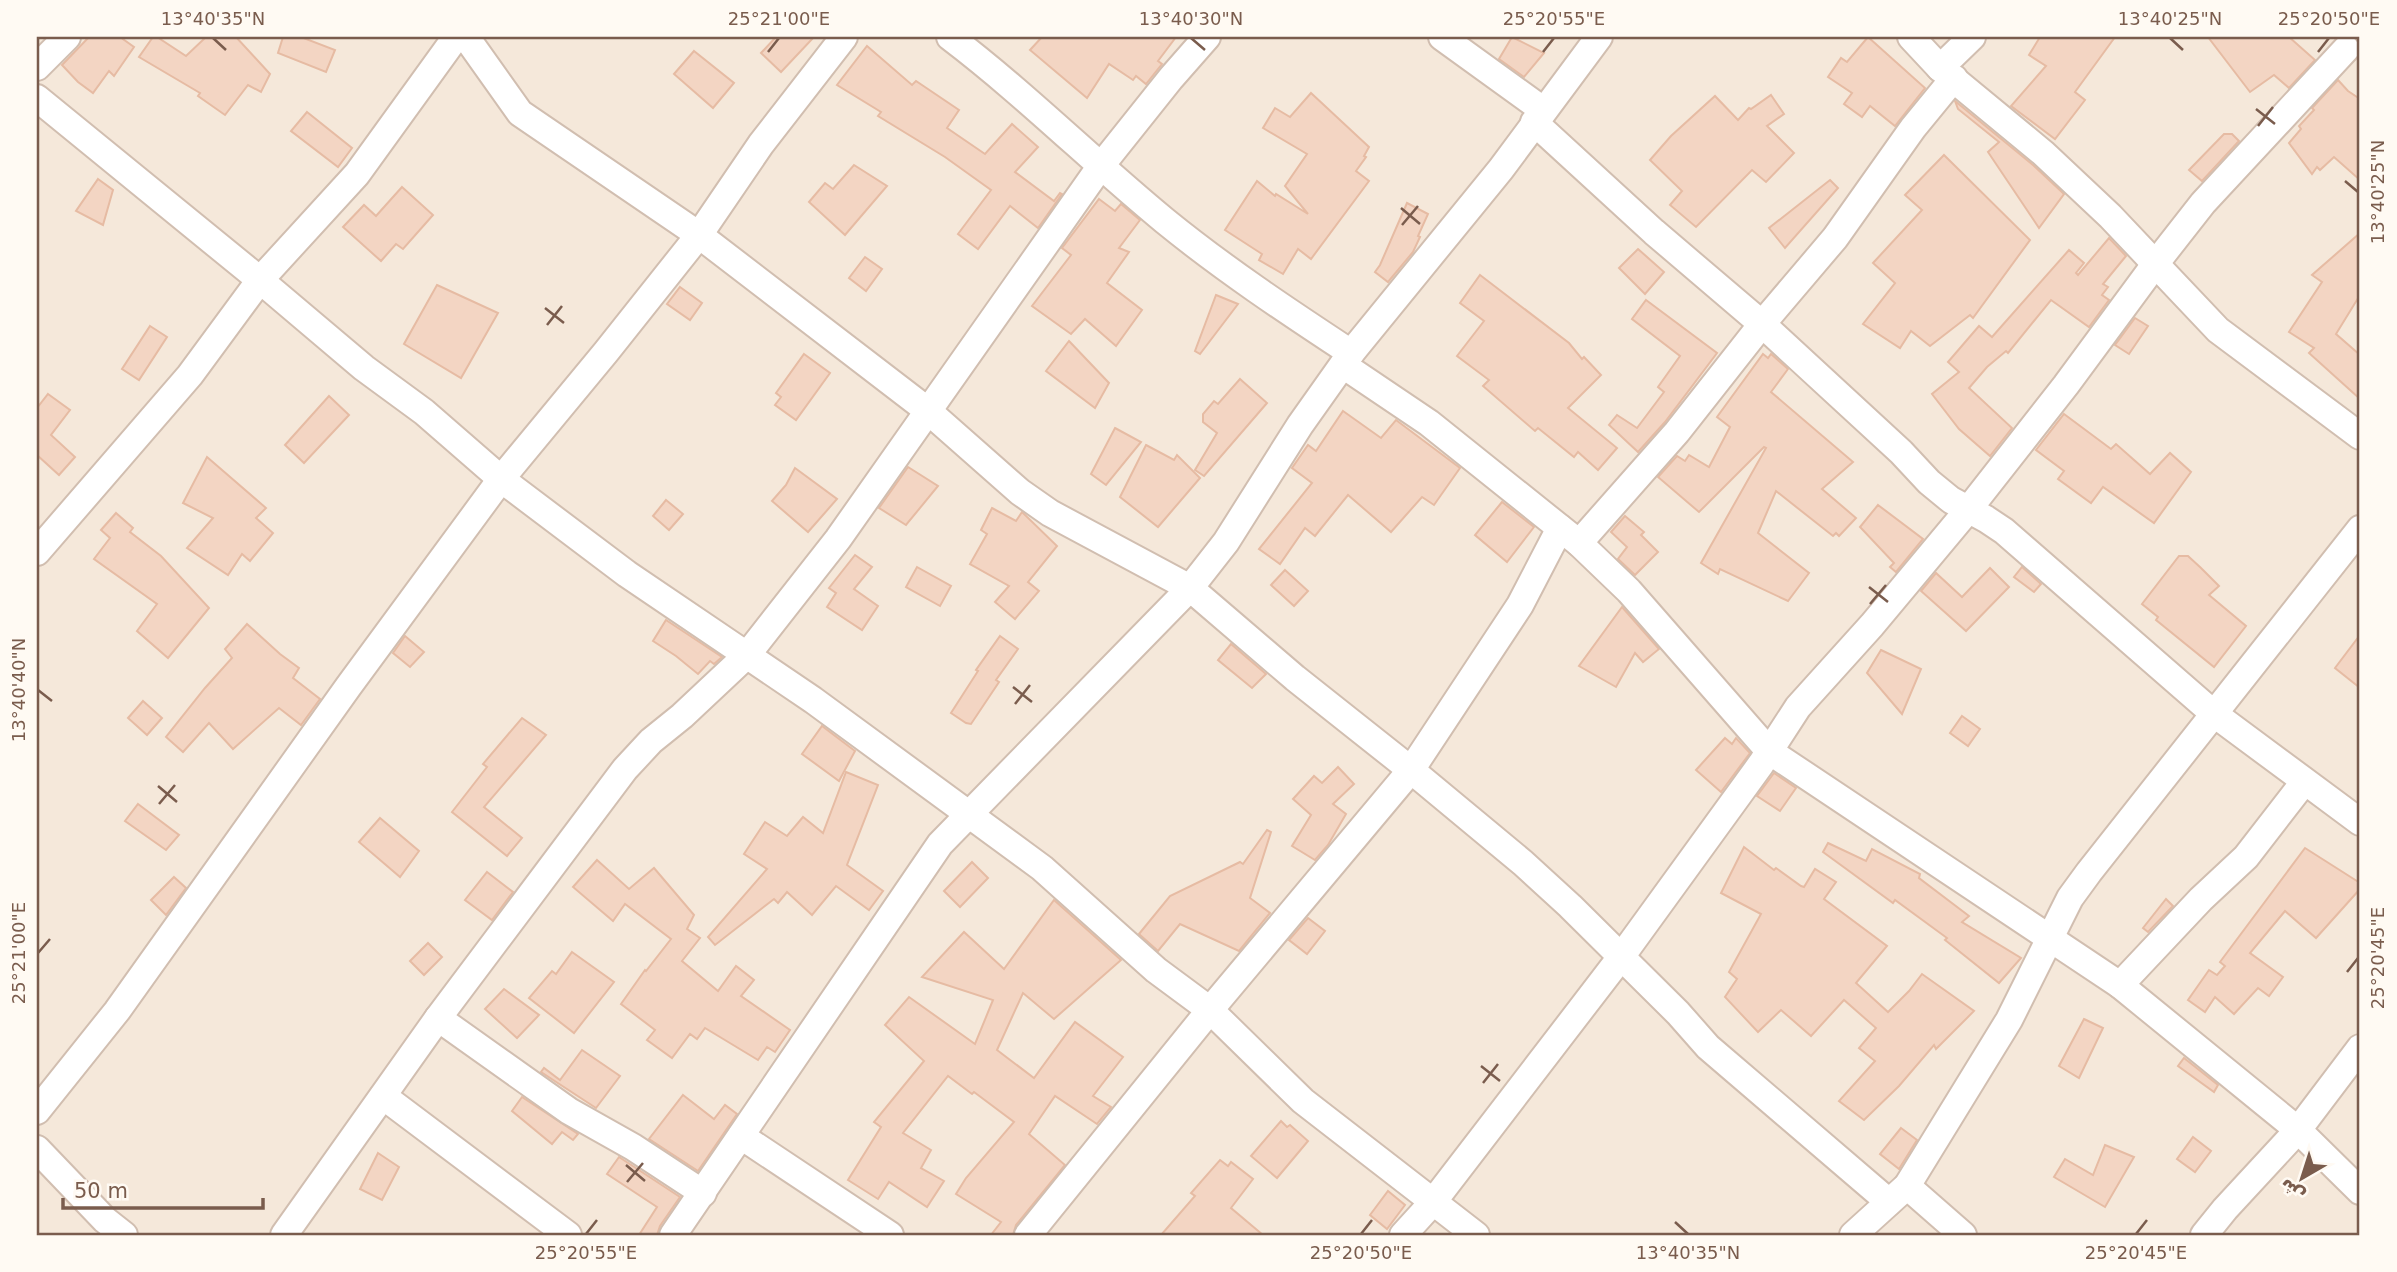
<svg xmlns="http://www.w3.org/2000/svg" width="2397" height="1272" viewBox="0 0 2397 1272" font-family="'DejaVu Sans','Noto Sans Arabic',sans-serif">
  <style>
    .residential { fill: #f5e8da }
    .building { fill: #f3d5c3; stroke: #e6bba3; stroke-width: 2 }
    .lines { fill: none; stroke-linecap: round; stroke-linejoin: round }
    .street-casing { stroke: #d1beb0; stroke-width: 30 }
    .street { stroke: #fff; stroke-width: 26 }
    .ticks { fill: none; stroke: #7a5c4d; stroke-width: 2.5 }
    .neatline { fill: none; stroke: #7a5c4d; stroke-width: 2.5 }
    .ticks-label { font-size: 18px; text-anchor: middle; fill: #7a5c4d }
  </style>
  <rect width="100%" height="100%" fill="#fdf6ec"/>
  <!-- residential -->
  <rect class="residential" x="37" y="37" width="2323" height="1198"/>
  <!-- building -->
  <g class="building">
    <polygon points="89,37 120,37 134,47 114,76 109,71 93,93 78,82 62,65"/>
    <polygon points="153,37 157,37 186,56 206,37 236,37 270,74 261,92 248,85 225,115 198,96 200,93 139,57"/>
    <polygon points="283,37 301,37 335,50 326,72 278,53"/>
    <polygon points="776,37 814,37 781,72 761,53"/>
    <polygon points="1042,37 1176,37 1158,61 1162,64 1146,84 1136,76 1133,80 1109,64 1087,98 1030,50"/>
    <polygon points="1512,37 1544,53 1524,77 1499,59"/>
    <polygon points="1868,37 1925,88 1895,126 1870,106 1862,117 1844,104 1852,93 1828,77 1841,58 1847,62"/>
    <polygon points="2040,37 2115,37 2075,92 2085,100 2055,139 2011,106 2046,66 2029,55"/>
    <polygon points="2208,37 2289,37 2315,60 2289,88 2274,75 2250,92"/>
    <polygon points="867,46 912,85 916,81 959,110 947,128 985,154 1012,124 1038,147 1015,172 1054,201 1060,193 1062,194 1038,228 1010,206 978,249 958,234 991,190 945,157 878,116 881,112 837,85"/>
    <polygon points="694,51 734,83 713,108 674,74"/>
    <polygon points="2338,80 2348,91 2360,99 2360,180 2334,157 2320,170 2317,167 2312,174 2289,143 2301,129 2299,126 2314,110 2312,108"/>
    <polygon points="1311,93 1369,147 1364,156 1366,157 1356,171 1369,181 1311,259 1298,249 1283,274 1259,260 1262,254 1225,230 1257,181 1275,196 1276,194 1308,214 1285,186 1307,154 1263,128 1275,108 1290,117"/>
    <polygon points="1771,95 1784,114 1767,126 1794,153 1766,182 1752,170 1696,227 1670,205 1682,191 1650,160 1671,136 1715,96 1738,120 1749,108 1751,109"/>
    <polygon points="1955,101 2033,165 2064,194 2039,228 1988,152 1999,142 1958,109"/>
    <polygon points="307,112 352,148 338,167 291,131"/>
    <polygon points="2224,134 2232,134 2239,141 2202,181 2189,170"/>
    <polygon points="1944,155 2030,240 1973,318 1970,315 1930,346 1911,331 1900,348 1863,324 1895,283 1873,263 1922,210 1905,195"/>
    <polygon points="854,165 887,186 845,235 809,202 825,183 833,189"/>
    <polygon points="98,179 113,190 103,225 76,211"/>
    <polygon points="1830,180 1838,188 1785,248 1769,228"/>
    <polygon points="402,187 433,215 403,249 396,244 381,261 343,227 364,205 376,216"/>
    <polygon points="1099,199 1115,211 1121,204 1140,220 1119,248 1129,252 1107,283 1142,310 1116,346 1085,319 1071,334 1032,306 1071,255 1062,248"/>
    <polygon points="1407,203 1428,214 1418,236 1420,237 1413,252 1388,282 1375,272 1380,265"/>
    <polygon points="2360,233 2360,295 2336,334 2360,355 2360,399 2309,353 2314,348 2289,332 2322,282 2312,275"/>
    <polygon points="2109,238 2126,256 2103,284 2108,287 2102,295 2109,300 2089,327 2051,300 2008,353 2006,351 1987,367 1969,388 2012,428 1990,456 1959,429 1932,394 1959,372 1948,362 1979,326 1992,337 2069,250 2084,263 2076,273 2078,275"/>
    <polygon points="1638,249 1664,272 1645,294 1619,268"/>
    <polygon points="865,257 882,269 866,291 849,278"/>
    <polygon points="1480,275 1569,343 1582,359 1584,357 1601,375 1568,408 1617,448 1598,470 1578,452 1574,457 1538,428 1535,431 1483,386 1489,380 1457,356 1484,321 1460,303"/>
    <polygon points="437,285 498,313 461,378 404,344"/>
    <polygon points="680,287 702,303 690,320 667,304"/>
    <polygon points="1216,295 1238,304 1200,354 1195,351"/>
    <polygon points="1646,300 1717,353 1665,422 1638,452 1609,425 1617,415 1637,428 1664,392 1658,387 1680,356 1632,319"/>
    <polygon points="2135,318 2148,326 2129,354 2115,345"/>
    <polygon points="150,326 167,337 139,380 122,369"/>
    <polygon points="1069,341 1109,383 1095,408 1046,371"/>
    <polygon points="804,354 830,373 796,420 775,405 781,397 776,393"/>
    <polygon points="1763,354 1768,358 1771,354 1788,369 1771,392 1853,462 1822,489 1856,518 1839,536 1836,533 1833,536 1776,491 1758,533 1809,573 1788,601 1720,569 1718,574 1701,563 1766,448 1764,447 1699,512 1658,477 1677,456 1685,461 1689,455 1709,467 1730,427 1717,417"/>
    <polygon points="1240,379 1267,403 1204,476 1195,470 1217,433 1203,422 1203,414 1214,401 1218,404"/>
    <polygon points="48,394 70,410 51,435 75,457 59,475 37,455 37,408"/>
    <polygon points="329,396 349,415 304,463 285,445"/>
    <polygon points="1343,411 1381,438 1396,420 1460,468 1434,505 1422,497 1391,532 1348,495 1315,536 1305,528 1280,564 1259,549 1312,483 1292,468 1308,445 1316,451"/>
    <polygon points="2064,414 2111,449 2116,444 2150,474 2170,453 2191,472 2154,523 2103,487 2091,503 2058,479 2064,471 2036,450"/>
    <polygon points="1115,428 1141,442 1106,485 1091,474"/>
    <polygon points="1146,445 1174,460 1177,455 1200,478 1158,527 1120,497"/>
    <polygon points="207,457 266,508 256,518 273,533 250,561 242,554 228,575 187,548 213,518 183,503"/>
    <polygon points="908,467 938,486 906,525 879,508"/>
    <polygon points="795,468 837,499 808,532 772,501 786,485"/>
    <polygon points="666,500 683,514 669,530 653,516"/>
    <polygon points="1502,502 1534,527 1507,562 1475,535"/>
    <polygon points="1878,505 1923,539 1896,572 1890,567 1894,563 1860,527"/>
    <polygon points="992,508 1016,521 1022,512 1057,546 1028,582 1039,591 1015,619 995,602 1009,586 970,564 987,534 981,530"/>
    <polygon points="116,513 133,528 130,532 161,556 209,608 168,658 137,631 157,604 94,559 110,538 101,530"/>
    <polygon points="1625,516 1644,532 1641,535 1658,552 1635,575 1618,559 1627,547 1611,532"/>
    <polygon points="855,555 872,567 854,589 878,606 862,630 827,607 836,593 829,588"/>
    <polygon points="2179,556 2188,556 2201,568 2219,586 2209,595 2246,626 2214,667 2156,620 2158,617 2142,604"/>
    <polygon points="917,567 951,586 940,606 906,587"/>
    <polygon points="2022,567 2041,584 2034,592 2014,577"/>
    <polygon points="1990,568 2009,587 1966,631 1921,591 1936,573 1962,597"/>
    <polygon points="1285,570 1308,591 1294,606 1271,585"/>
    <polygon points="1622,607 1659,649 1643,662 1635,653 1616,687 1579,666"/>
    <polygon points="666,620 722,657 714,664 710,661 698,674 676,656 653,641"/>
    <polygon points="247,624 280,654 299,668 293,678 320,699 301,725 279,708 233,749 209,723 183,752 166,737 205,688 232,658 225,649"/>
    <polygon points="2360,635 2360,688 2335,668"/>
    <polygon points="405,636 424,652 410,667 393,653"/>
    <polygon points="1000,636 1018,649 996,680 999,682 971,724 966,723 951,713 978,671 976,670"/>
    <polygon points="1231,644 1266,674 1252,688 1218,660"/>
    <polygon points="1881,650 1921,669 1902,714 1867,673"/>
    <polygon points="143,701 162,718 147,735 128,718"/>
    <polygon points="1962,716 1980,729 1968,746 1950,733"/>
    <polygon points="522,718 546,735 484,807 522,838 507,856 452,812 487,767 483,764"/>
    <polygon points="822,726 855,751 839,781 802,754"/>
    <polygon points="1725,738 1732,744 1736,738 1750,753 1721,792 1696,770"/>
    <polygon points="1338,767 1354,784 1333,804 1346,814 1328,845 1315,860 1292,846 1311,815 1293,799 1314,776 1322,783"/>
    <polygon points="846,772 878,785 847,865 883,891 869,910 836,886 812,915 787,892 778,903 774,899 715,945 708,937 767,869 744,854 765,822 787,836 803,817 823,833"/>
    <polygon points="1774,773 1796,788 1780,811 1757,796"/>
    <polygon points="138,804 179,835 166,850 125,821"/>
    <polygon points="380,818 419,851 400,877 359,842"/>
    <polygon points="1267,830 1271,832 1250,898 1270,913 1239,951 1180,924 1158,951 1139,934 1170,896 1240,862 1243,864"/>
    <polygon points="1828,843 1866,861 1872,849 1920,874 1919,878 1969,916 1962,922 2021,958 1999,983 1945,940 1947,938 1895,900 1893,903 1823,852"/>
    <polygon points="1744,847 1774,870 1776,868 1801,886 1804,887 1815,869 1836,882 1824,899 1887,946 1856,983 1888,1012 1909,991 1922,974 1974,1011 1936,1049 1934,1045 1899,1086 1864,1120 1839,1101 1875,1061 1859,1048 1876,1028 1844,1000 1811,1036 1781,1010 1758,1032 1725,997 1737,979 1729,972 1761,914 1721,893"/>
    <polygon points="2305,848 2360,883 2360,889 2316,938 2285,911 2250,953 2283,977 2269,996 2258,988 2234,1014 2215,997 2205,1012 2188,1000 2209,970 2217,975 2225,966 2220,962"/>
    <polygon points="597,860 629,889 654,868 694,915 687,929 700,938 682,961 718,991 736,966 754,980 741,996 790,1030 775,1052 767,1047 758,1060 705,1028 697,1039 690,1034 672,1058 647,1040 655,1030 621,1004 645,970 646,971 671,939 625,904 613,921 573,887"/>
    <polygon points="972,862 988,878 960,907 944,891"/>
    <polygon points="487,872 513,892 492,920 465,900"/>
    <polygon points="174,877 186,888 166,915 151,900"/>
    <polygon points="2166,899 2173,906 2148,932 2143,928"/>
    <polygon points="1054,900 1121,960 1054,1019 1023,993 997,1050 1034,1078 1075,1022 1123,1057 1093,1096 1111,1107 1097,1124 1055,1096 1029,1134 1065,1165 1016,1225 1013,1235 991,1235 1001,1222 956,1194 966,1178 1014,1122 974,1092 972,1094 948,1076 903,1133 931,1150 921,1168 944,1181 927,1207 889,1182 878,1199 848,1180 881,1127 874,1122 924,1061 885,1025 909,997 975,1044 993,1000 922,977 964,932 1004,969"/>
    <polygon points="1308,918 1325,931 1307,954 1289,940"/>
    <polygon points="428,943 442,957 424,975 410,961"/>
    <polygon points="572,952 614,982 574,1033 529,998 552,971 556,974"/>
    <polygon points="504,989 539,1015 517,1038 485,1009"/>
    <polygon points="2084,1019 2103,1028 2079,1078 2059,1066"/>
    <polygon points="582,1050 620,1076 596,1108 541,1072 544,1068 560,1080"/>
    <polygon points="2184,1058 2218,1085 2214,1092 2178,1066"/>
    <polygon points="683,1095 714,1119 725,1105 737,1114 698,1171 649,1139"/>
    <polygon points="522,1097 578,1134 573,1140 562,1132 552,1144 512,1111"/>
    <polygon points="1281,1121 1287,1127 1290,1125 1308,1141 1277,1178 1251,1156"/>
    <polygon points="1901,1128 1917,1140 1899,1169 1880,1154"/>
    <polygon points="2193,1137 2211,1151 2195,1172 2177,1159"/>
    <polygon points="2105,1145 2134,1157 2105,1207 2054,1177 2065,1159 2093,1175"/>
    <polygon points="378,1153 399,1167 382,1200 360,1189"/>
    <polygon points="619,1157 680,1197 660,1226 657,1235 639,1235 657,1207 607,1174"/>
    <polygon points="1220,1160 1228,1166 1231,1162 1253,1179 1231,1208 1263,1235 1161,1235 1195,1196 1191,1193"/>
    <polygon points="1388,1191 1405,1205 1387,1229 1370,1215"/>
  </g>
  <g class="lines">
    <defs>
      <g id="street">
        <polyline points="466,37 520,113 699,235 927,410 1020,492 1050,513 1190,588 1295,678 1411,770 1523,863 1570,906 1678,1013 1708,1047 1889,1202"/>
        <path d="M950,37C1025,94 1092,161 1165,221C1224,269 1287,311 1351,353"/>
        <polyline points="1442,37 1543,110"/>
        <polyline points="1911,37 1940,68 2043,153 2110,216 2218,330 2360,436"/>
        <polyline points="37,67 67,37"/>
        <polyline points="1940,68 1972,37"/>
        <polyline points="37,98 260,280 364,368 424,412 501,479 627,574 813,700 1042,868 1156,970 1210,1010 1303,1101 1476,1235"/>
        <polyline points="1534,122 1654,232 1762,324 1901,452 1929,482 1951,500 1986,519 2004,531 2213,713 2360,822"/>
        <polyline points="1343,365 1429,423 1579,543 1629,591 1769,751 2120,985 2298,1130 2360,1191"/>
        <polyline points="1579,543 1677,432 1762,324 1835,238 1913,128 1954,78"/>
        <polyline points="37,552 190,375 260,280 357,174 456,37"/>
        <polyline points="2120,985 2201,899 2246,857 2304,782"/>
        <polyline points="438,1018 569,1111 633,1147 703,1193"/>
        <polyline points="383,1096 568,1235"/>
        <polyline points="37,1111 117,1011 348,687 501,479 606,352 699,235 761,144 844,37"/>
        <polyline points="741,1136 890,1235"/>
        <polyline points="37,1149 105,1220 124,1235"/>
        <polyline points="1907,1186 1963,1235"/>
        <polyline points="284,1235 438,1018 625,769 651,741 682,716 747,655 838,539 1100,167 1171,78 1207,37"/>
        <polyline points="673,1235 940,844 1190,588 1226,542 1300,425 1351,353 1501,169 1599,37"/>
        <polyline points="1028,1235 1210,1010 1411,770 1520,605 1560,528"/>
        <polyline points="1403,1235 1433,1202 1621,957 1761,764 1798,707 1872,625 1968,510 2066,385 2156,263 2203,203 2346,49"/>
        <polyline points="1853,1235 1907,1186 2009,1020 2070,898 2089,872 2360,529"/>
        <polyline points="2204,1235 2225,1209 2298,1130 2360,1048"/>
      </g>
    </defs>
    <!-- street casing -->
    <use href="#street" class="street-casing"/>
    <!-- street -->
    <use href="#street" class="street"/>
  </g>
  <!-- ticks -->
  <path class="ticks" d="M213,38L226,50M1191,38L1205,50M2170,38L2183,50M768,52L779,38M1543,52L1554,38M2318,52L2329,38M2256,109L2275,124M2258,126L2273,107M2345,181L2358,192M1401,208L1420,224M1402,225L1418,206M545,308L564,323M547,325L562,306M1869,587L1888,602M1870,604L1886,585M1013,687L1032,702M38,690L52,701M1015,704L1030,685M158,786L177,802M159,804L175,785M38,953L50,939M2347,972L2358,958M1481,1066L1500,1081M1483,1083L1498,1064M626,1165L645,1181M627,1182L643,1163M1675,1222L1688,1234M586,1234L597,1220M1361,1234L1372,1220M2136,1234L2147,1220"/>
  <!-- border -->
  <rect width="2397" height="1272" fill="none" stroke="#fffaf3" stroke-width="77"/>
  <!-- north arrow -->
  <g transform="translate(2302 1178) rotate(219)" stroke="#fffaf3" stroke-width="5" paint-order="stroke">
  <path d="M0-5L12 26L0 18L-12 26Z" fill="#7a5c4d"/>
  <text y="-10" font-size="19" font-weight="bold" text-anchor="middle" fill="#7a5c4d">ش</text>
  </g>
  <!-- scale -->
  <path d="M63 1198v10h200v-10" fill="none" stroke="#7a5c4d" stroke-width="3.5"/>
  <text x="74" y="1198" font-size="21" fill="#7a5c4d" stroke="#fffaf3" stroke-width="5" paint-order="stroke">50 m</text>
  <rect x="38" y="38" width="2320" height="1196" class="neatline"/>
  <g class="ticks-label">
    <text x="213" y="25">13°40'35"N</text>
    <text x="779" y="25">25°21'00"E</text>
    <text x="1191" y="25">13°40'30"N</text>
    <text x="1554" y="25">25°20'55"E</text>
    <text x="2170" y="25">13°40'25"N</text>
    <text x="2329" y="25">25°20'50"E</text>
    <text transform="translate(2378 192) rotate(-90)" y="6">13°40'25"N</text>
    <text transform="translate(19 690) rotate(-90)" y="6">13°40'40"N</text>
    <text transform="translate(19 953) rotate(-90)" y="6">25°21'00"E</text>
    <text transform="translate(2378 958) rotate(-90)" y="6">25°20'45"E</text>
    <text x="586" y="1259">25°20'55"E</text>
    <text x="1361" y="1259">25°20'50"E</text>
    <text x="1688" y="1259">13°40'35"N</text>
    <text x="2136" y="1259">25°20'45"E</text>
  </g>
</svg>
